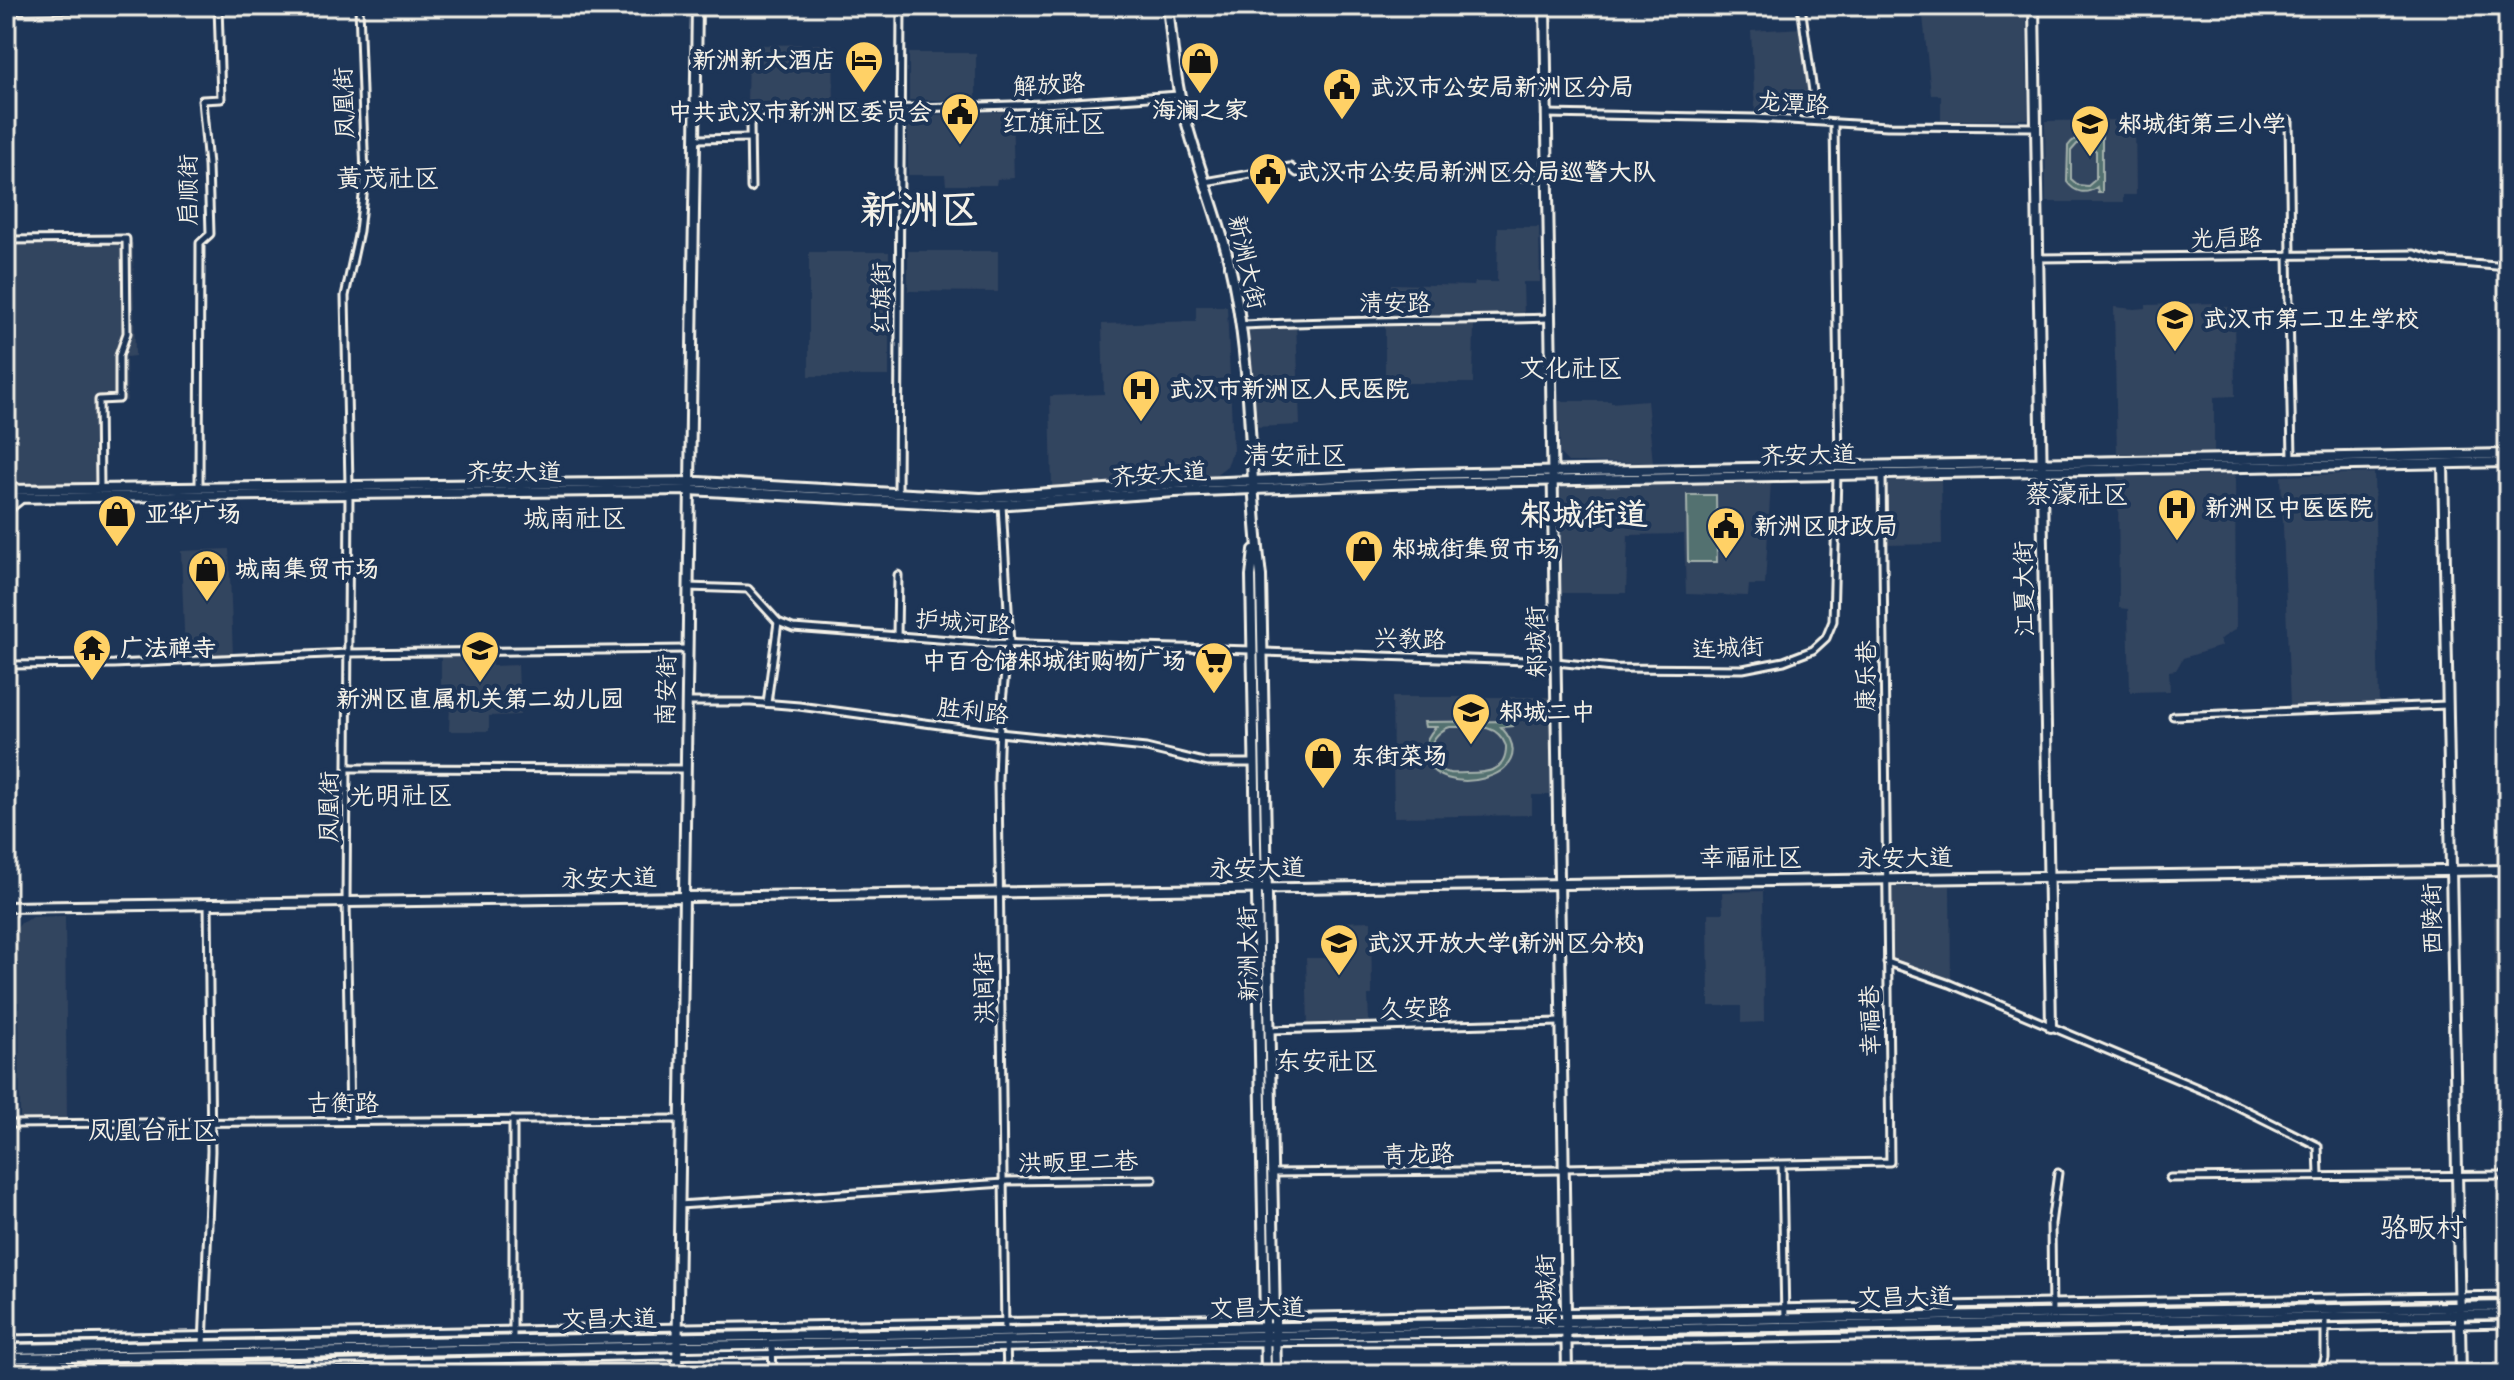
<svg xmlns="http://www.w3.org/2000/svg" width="2514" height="1380" viewBox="0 0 2514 1380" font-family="'Gochi Hand','LXGW WenKai TC',sans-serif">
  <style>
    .built { fill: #33445f }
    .green { fill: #537170; stroke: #a4b1ac; stroke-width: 2; fill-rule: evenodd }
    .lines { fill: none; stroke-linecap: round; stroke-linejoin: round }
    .street-casing { stroke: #f4f1e8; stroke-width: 11 }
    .secondary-casing { stroke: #f4f1e8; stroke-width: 14 }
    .street { stroke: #1d3557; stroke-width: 5 }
    .secondary { stroke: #1d3557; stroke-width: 8 }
    .labels { text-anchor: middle; stroke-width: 8; stroke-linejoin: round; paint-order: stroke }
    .poi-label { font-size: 24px; font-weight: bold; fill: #f4f1e8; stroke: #1d3557; text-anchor: start }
    .street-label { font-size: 24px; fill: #f4f1e8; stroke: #1d3557 }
    .neighbourhood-label { font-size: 26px; fill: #f4f1e8; stroke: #1d3557 }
    .quarter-label { font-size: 28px; fill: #f4f1e8; stroke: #1d3557 }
    .district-label { font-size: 32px; font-weight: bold; fill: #f4f1e8; stroke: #1d3557 }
    .town-label { font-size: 40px; font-weight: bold; fill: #f4f1e8; stroke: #1d3557 }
  </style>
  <rect width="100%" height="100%" fill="#1d3557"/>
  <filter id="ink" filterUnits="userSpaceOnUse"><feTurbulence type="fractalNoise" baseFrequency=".0125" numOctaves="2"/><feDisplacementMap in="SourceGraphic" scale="16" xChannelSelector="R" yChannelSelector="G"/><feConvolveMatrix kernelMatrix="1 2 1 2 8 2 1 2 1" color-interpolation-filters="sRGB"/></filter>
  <g filter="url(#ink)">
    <!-- built -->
    <g class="built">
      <polygon points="1922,6 2026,6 2028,119 1941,121 1941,95 1931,95"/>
      <polygon points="1803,28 1815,117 1772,118 1771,114 1755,113 1751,31"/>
      <polygon points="833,44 834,106 747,107 748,45"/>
      <rect x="909" y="53" width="67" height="47"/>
      <polygon points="1012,111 1014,178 997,179 996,185 946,185 945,175 908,175 908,116"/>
      <polygon points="2120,120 2135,121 2136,195 2123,195 2123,202 2046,202 2045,121"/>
      <polygon points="1498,227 1539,227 1540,282 1523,282 1524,317 1390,320 1391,284 1474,286 1475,282 1497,282"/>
      <polygon points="133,243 135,356 126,357 127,401 101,402 103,483 17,484 6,477 6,244"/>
      <polygon points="908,251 998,251 998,292 908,291"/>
      <rect x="809" y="252" width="80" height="124"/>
      <polygon points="2217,303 2218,307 2234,307 2235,396 2214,397 2214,453 2117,456 2114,307 2135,309 2146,308 2146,305"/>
      <polygon points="1196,306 1227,306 1233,451 1227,466 1210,479 1052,487 1050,396 1104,394 1102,324 1196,321"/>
      <polygon points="1474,322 1473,383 1385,383 1385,323"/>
      <polygon points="1296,323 1300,425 1255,427 1248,327"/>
      <polygon points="1647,400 1653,463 1568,462 1560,454 1559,401 1611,401 1611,403"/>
      <polygon points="2374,473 2379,704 2290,706 2281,476"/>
      <polygon points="2235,475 2236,629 2219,640 2222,646 2183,658 2176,670 2169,671 2170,691 2130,692 2128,609 2119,608 2118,476"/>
      <polygon points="1941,478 1942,544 1885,545 1884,479"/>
      <polygon points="1771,481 1765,585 1749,585 1748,596 1686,594 1684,534 1628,535 1626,593 1562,593 1560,485"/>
      <polygon points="229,549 233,655 185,657 181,551"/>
      <polygon points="441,656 491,656 492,666 518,665 520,715 489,716 489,731 449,731 450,703 441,703"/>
      <polygon points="1392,697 1550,697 1550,795 1532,795 1532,815 1394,817"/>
      <polygon points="1950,886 1951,982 1892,960 1890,887"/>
      <polygon points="1763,891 1764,1022 1741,1023 1741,1006 1709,1006 1708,913 1723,913 1722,892"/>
      <polygon points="2494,908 2508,908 2508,1127 2497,1127"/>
      <polygon points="65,916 67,1120 20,1121 19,1002 15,1002 14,932 21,923 33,917"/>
      <polygon points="1371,921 1372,995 1368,995 1369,1024 1308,1025 1306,958 1337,958 1337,922"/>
    </g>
    <!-- green -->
    <g class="green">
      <path d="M2097,135H2102V193H2098L2097,187C2086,195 2075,193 2067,182L2068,146C2076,135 2086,134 2097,142ZM2078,143H2088L2096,151V179L2088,186L2078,185L2071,179V151Z"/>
      <polygon points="1687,495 1716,495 1717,562 1688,562"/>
      <path d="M1513,721V726L1501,727C1549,779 1434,802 1425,756C1423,744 1428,735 1436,727H1425L1424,722ZM1450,727C1472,727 1497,721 1506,746C1507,772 1487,773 1466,773C1458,773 1449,775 1441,770C1421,758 1431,733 1450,727Z"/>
    </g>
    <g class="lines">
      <defs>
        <g id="street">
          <polyline points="1801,6 1817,120"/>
          <polyline points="1547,114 1755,118 1887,126 2035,127"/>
          <polyline points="2289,121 2291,255"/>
          <polyline points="1834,124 1839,466"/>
          <polyline points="695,139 750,138"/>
          <polyline points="1205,182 1290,167 1297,173 1391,170 1547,178"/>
          <polyline points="751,188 750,125 752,119 761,113 1044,104 1179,95"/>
          <polyline points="6,240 126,239 127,333 119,356 119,399 99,400 100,488"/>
          <polyline points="2288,255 2292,458"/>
          <polyline points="2038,258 2414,254 2436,261 2508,267"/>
          <path d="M1241,325C1343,320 1446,321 1549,318"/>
          <polyline points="6,481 16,487"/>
          <polyline points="349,485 345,296 359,231 365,178 359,6"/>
          <polyline points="199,487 200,243 210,234 208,165 202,100 221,99 218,6"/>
          <polyline points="898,493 901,6"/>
          <polyline points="349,494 346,902 350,1121"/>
          <polyline points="1002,505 1010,644"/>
          <polyline points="6,512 21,500"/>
          <polyline points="688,587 748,589 778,622 793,628 991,643 1252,650"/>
          <polyline points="897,636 898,575"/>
          <polyline points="1263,652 1556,662 1613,668 1743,669 1784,661 1813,650 1826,638 1833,621 1837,475"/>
          <polyline points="6,665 114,664 348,653 687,649"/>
          <polyline points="686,702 751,702 799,706 999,733 1146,748 1208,763 1254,763"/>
          <polyline points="767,703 778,622"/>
          <polyline points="2173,716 2447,705"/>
          <polyline points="348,768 685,769"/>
          <polyline points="1887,962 1950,984 2219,1097 2318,1146 2319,1176"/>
          <polyline points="1270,1030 1560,1022"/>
          <polyline points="6,1087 9,1316 6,1319"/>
          <polyline points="513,1120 513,1341"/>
          <polyline points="6,1124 680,1119"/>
          <polyline points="1782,1165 1785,1319"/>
          <polyline points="1564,1168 1890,1162 1882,474"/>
          <polyline points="1273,1173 1563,1170"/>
          <polyline points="2170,1178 2508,1175"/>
          <polyline points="1004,1181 1153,1179"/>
          <polyline points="679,1205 1004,1183"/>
          <polyline points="2052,1314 2051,1224 2058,1173"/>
          <polyline points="1005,1332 998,780 1000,721 1008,644"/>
          <polyline points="6,1339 2508,1295"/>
          <polyline points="1006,1341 1007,1374"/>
          <polyline points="772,1345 773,1374"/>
          <polyline points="203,1346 211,1151 208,904"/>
          <polyline points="312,1362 313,1374"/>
          <polyline points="6,1371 1233,1343 1713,1340 2508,1324"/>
          <polyline points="2320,1374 2325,1358 2325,1318"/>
        </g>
        <g id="secondary">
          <path d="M1168,6C1172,40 1174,75 1183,109C1198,170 1224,228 1235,290C1253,384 1249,481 1261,576L1276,1374"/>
          <polyline points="1545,6 1567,1374"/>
          <polyline points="2034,6 2051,1027"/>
          <polyline points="6,9 194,6"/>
          <polyline points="2443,464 2461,1374"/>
          <polyline points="6,490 699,482 981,498 1175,484 1419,474 2508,454"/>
          <polyline points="6,498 689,490 981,506 1175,492 1419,483 2508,462"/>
          <polyline points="1254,550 1251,576 1266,1374"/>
          <polyline points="6,907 2508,870"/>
          <polyline points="6,1349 2508,1306"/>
          <polyline points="6,1358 2508,1314"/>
          <polyline points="677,1374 697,6"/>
        </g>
      </defs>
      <!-- street casing -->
      <use href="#street" class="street-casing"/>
      <!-- secondary casing -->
      <use href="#secondary" class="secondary-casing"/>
      <!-- street -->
      <use href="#street" class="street"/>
      <!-- secondary -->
      <use href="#secondary" class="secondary"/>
    </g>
  </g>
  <!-- icons -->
  <defs>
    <symbol id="hotel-pin" viewBox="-11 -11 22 30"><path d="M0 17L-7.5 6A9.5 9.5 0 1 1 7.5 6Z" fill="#ffd166" stroke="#1d3557"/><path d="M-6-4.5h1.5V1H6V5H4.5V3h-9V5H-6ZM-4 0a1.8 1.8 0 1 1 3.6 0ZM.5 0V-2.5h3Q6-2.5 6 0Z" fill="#111"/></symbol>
    <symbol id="shop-pin" viewBox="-11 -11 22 30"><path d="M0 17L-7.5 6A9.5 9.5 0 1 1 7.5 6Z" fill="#ffd166" stroke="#1d3557"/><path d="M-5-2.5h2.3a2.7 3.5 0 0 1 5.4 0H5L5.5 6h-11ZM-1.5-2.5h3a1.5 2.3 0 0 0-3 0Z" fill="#111"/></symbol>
    <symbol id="civic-pin" viewBox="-11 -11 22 30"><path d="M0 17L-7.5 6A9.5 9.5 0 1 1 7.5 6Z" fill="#ffd166" stroke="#1d3557"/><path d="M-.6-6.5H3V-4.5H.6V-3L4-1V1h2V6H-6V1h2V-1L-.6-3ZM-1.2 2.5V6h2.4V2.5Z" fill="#111"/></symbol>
    <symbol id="school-pin" viewBox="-11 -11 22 30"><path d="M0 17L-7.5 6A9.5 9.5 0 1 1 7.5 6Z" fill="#ffd166" stroke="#1d3557"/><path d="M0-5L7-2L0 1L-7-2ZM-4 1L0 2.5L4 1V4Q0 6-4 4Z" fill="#111"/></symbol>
    <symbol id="hospital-pin" viewBox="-11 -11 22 30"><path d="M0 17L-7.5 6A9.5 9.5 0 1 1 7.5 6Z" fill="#ffd166" stroke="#1d3557"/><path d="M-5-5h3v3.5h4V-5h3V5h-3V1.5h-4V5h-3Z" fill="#111"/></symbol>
    <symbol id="temple-pin" viewBox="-11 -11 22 30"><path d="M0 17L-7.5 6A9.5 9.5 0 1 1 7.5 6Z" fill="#ffd166" stroke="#1d3557"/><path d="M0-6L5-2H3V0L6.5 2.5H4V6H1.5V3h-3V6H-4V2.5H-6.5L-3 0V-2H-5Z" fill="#111"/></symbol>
    <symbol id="supermarket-pin" viewBox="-11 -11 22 30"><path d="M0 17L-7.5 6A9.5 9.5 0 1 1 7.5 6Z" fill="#ffd166" stroke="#1d3557"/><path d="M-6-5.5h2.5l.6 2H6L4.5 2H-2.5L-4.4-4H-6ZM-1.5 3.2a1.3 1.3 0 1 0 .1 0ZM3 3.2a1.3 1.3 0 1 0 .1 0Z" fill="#111"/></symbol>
  </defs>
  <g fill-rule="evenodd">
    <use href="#hotel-pin" x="842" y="38" width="44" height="60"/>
    <use href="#shop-pin" x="1178" y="39" width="44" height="60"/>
    <use href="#civic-pin" x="1320" y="65" width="44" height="60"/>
    <use href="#civic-pin" x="938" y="90" width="44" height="60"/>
    <use href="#school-pin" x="2068" y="102" width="44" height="60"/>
    <use href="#civic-pin" x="1246" y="150" width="44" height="60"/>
    <use href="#school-pin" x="2153" y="297" width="44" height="60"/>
    <use href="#hospital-pin" x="1119" y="367" width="44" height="60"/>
    <use href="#hospital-pin" x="2155" y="486" width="44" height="60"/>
    <use href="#shop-pin" x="95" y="492" width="44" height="60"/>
    <use href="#civic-pin" x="1704" y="504" width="44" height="60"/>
    <use href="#shop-pin" x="1342" y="527" width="44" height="60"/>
    <use href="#shop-pin" x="185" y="547" width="44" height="60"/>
    <use href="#temple-pin" x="70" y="626" width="44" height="60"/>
    <use href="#school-pin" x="458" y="628" width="44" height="60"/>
    <use href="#supermarket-pin" x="1192" y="639" width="44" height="60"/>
    <use href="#school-pin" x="1449" y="690" width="44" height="60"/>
    <use href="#shop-pin" x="1301" y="734" width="44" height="60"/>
    <use href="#school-pin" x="1317" y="921" width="44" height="60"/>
  </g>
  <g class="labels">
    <!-- poi labels -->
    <g class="poi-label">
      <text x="836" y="68" text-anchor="end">新洲新大酒店</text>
      <text x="1370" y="95">武汉市公安局新洲区分局</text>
      <text x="1200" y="118" text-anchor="middle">海澜之家</text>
      <text x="932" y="120" text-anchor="end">中共武汉市新洲区委员会</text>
      <text x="2118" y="132">邾城街第三小学</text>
      <text x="1296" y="180">武汉市公安局新洲区分局巡警大队</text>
      <text x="2203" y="327">武汉市第二卫生学校</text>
      <text x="1169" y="397">武汉市新洲区人民医院</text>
      <text x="2205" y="516">新洲区中医医院</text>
      <text x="145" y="522">亚华广场</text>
      <text x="1754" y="534">新洲区财政局</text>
      <text x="1392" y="557">邾城街集贸市场</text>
      <text x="235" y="577">城南集贸市场</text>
      <text x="120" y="656">广法禅寺</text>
      <text x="1186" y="669" text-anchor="end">中百仓储邾城街购物广场</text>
      <text x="480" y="707" text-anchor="middle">新洲区直属机关第二幼儿园</text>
      <text x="1499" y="720">邾城二中</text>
      <text x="1351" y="764">东街菜场</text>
      <text x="1367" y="951">武汉开放大学(新洲区分校)</text>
    </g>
    <!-- street labels -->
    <g class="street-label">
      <text transform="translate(1049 85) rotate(-3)" y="8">解放路</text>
      <text transform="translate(344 103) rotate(-92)" y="8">凤凰街</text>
      <text transform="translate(1793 103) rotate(4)" y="8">龙潭路</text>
      <text transform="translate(188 190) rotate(-90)" y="8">启顺街</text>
      <text transform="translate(2226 238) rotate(-1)" y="8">光启路</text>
      <text transform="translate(1247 262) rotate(77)" y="8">新洲大街</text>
      <text transform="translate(881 298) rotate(-90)" y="8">红旗街</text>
      <text x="1395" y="311">清安路</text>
      <text transform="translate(1808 455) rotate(-1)" y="8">齐安大道</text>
      <text x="514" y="480">齐安大道</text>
      <text transform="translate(1159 474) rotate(-4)" y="8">齐安大道</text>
      <text transform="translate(2024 589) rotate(-91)" y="8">江夏大街</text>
      <text transform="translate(963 622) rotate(4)" y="8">护城河路</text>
      <text transform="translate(1410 639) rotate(2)" y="8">兴教路</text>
      <text transform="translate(1536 642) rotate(-91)" y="8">邾城街</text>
      <text transform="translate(1728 648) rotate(-3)" y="8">连城街</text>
      <text transform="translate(1866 676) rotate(-90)" y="8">康乐巷</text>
      <text transform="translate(666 690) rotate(-89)" y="8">南安街</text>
      <text transform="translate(973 711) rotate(7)" y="8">胜利路</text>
      <text transform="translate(329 807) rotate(-90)" y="8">凤凰街</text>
      <text transform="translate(1905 858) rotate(-1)" y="8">永安大道</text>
      <text transform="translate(1257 868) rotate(-1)" y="8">永安大道</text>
      <text transform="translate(609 878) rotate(-1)" y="8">永安大道</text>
      <text transform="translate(2432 919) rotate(-91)" y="8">西陵街</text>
      <text transform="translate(1248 954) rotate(-91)" y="8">新洲大街</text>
      <text transform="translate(984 988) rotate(-91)" y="8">洪闾街</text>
      <text transform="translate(1415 1008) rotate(-1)" y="8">久安路</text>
      <text transform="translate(1870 1021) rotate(-91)" y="8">幸福巷</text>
      <text x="343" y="1111">古衡路</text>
      <text transform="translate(1418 1154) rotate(-1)" y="8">青龙路</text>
      <text transform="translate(1078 1162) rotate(-1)" y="8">洪畈里二巷</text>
      <text transform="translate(1546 1290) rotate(-91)" y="8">邾城街</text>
      <text transform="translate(1905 1297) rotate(-1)" y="8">文昌大道</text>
      <text transform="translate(1257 1308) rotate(-1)" y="8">文昌大道</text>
      <text transform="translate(609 1319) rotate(-1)" y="8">文昌大道</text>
    </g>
    <!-- neighbourhood labels -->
    <g class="neighbourhood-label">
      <text x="1054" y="132">红旗社区</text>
      <text x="388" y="187">黄茂社区</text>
      <text x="1571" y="377">文化社区</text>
      <text x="1295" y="464">清安社区</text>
      <text x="2077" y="503">蔡濠社区</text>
      <text x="575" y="527">城南社区</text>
      <text x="401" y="804">光明社区</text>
      <text x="1751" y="866">幸福社区</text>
      <text x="1327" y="1070">东安社区</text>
      <text x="153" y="1139">凤凰台社区</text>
    </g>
    <!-- quarter labels -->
    <g class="quarter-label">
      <text x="2422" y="1237">骆畈村</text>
    </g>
    <!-- district labels -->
    <g class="district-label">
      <text x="1584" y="525">邾城街道</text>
    </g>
    <!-- town labels -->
    <g class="town-label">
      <text x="920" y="223">新洲区</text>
    </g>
  </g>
  <!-- margin -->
  <rect width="2514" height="1380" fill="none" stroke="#1d3557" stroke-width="32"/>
  <rect x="16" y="16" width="2482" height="1348" fill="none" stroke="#f4f1e8" stroke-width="3" filter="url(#ink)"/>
</svg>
